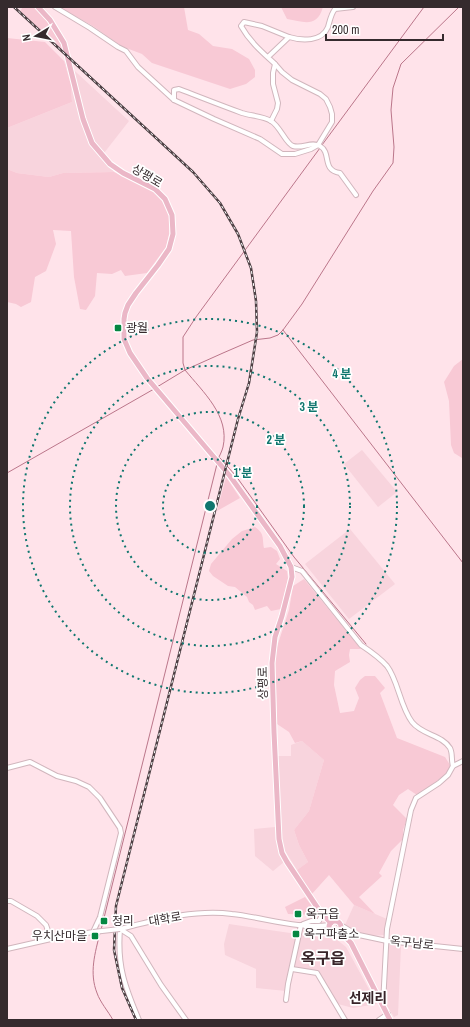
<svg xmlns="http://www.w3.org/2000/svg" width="470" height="1027" viewBox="0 0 470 1027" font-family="'Archivo Narrow','Noto Sans KR',sans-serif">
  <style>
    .built { fill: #f8d4dd }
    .green { fill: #f8c9d5 }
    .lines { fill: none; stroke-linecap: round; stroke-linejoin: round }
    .stream { stroke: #bb768a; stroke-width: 1 }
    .minor-casing { stroke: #d1b6bd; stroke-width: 6 }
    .major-casing { stroke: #fff; stroke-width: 7 }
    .minor { stroke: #fff; stroke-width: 4 }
    .major { stroke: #ebb7c7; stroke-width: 5 }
    .rail-casing { stroke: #4c3f43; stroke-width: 2.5 }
    .rail { stroke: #fff; stroke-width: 1; stroke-dasharray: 3; stroke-linecap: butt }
    .minor-bridge-casing { stroke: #d1b6bd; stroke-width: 6; stroke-linecap: butt }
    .minor-bridge { stroke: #fff; stroke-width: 4 }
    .ring { fill: none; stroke: #0f766e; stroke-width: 2; stroke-dasharray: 2 4 }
    .poi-dot { fill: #048742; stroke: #fff; stroke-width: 1.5 }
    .labels { text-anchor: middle; stroke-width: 3.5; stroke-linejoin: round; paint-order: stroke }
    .street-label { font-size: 12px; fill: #352a2d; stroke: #fff }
    .poi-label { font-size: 12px; fill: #352a2d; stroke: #fff; text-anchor: start }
    .quarter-label { font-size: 14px; font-weight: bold; fill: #382429; stroke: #fff }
    .district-label { font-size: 16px; font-weight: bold; fill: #382429; stroke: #fff }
    .centre { fill: #0f766e; stroke: #fff; stroke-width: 2 }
    .ring-label { font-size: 12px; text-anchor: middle; font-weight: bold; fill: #0f766e; stroke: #fff; stroke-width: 3.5; stroke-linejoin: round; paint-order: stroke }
  </style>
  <rect width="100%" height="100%" fill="#ffe3ea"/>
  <!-- built -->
  <g class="built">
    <polygon points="64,61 129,121 104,153 114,172 63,173 49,177 17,173 7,169 7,128 72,102 71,86"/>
    <polygon points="362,450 397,492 378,507 344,464"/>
    <polygon points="350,529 395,584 349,619 305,564"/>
    <polygon points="302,741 324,760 309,811 294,830 299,845 308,862 297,870 282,846 277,756 291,756 291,745"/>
    <polygon points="275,827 279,848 284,862 273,871 255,856 254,829"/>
    <polygon points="354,905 387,919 385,935 368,936 357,933 345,925"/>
    <polygon points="229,924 297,934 286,991 256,988 256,969 225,955 224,944"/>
    <polygon points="300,935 336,939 346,947 377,1004 353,1008 338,1004 318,972 294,968"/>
    <polygon points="389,945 401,946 398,1015 394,1017 384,1001"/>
  </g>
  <!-- green -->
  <g class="green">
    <path d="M23,7H35C47,20 58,35 64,52L20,11Z"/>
    <polygon points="59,7 184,7 188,30 199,34 213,46 232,49 249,59 255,70 255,77 246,84 230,89 152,63 142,54 121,46 93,26"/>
    <path d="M281,7H323C317,28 304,22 287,19Z"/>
    <polygon points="7,38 45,42 64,61 71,85 72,102 7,128"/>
    <polygon points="7,169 17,173 49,177 63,173 114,172 154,192 162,201 170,216 169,234 166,247 147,273 125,276 121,270 112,274 97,273 95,296 86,310 80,309 74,277 71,231 53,230 56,244 46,271 35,277 31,302 21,307 16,304 7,302"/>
    <polygon points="463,359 463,458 462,458 454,453 451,445 449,401 444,382 454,366"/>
    <polygon points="226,477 240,498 217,511"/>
    <path d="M255,527C265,534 262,538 264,548L271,547L277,551L280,559L276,564L287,571L288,578L281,609L271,611L267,606L255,610L253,605L249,602L247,597L235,587L228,586L213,576L209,571L211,564L232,539L242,531Z"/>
    <polygon points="304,579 361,649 350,649 349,655 350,662 335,671 334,685 340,713 354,711 359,698 355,688 360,680 365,676 375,676 385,688 380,693 397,738 445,757 450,765 448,772 423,792 417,795 408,789 399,795 393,805 407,819 403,830 403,839 391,851 379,873 382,876 359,897 375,914 354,905 329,875 311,895 297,870 308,862 299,845 294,830 309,811 324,760 302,741 295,743 289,732 277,724 275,653 289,610 293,586"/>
    <polygon points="305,897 318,914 315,915 288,914 285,907"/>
  </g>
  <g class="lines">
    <!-- stream -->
    <g class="stream">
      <polyline points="322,145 424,7"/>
      <polyline points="283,330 463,563"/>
      <polyline points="157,387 185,370 223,353 253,340 270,338 278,335 283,330 302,304 373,191 393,163 394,147 391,110 393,88 401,64 459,7"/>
      <polyline points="220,458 236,476 294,557 366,644"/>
      <path d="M218,459C220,455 222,451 223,447C230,416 203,392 185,370L183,363V337L196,317L320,148"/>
      <polyline points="7,473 154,389"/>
      <polyline points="101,930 217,464"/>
      <path d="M100,933C95,953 89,973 97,993C100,1002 108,1011 113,1020"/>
    </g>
    <defs>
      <g id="minor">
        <path d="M55,7L90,28L118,47L126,51L138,67L174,100V90L179,89C200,97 220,105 242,113C251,116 263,116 271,121C280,126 286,144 293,146C303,149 311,141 320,146C332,153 321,170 340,173L356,195"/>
        <path d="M289,37C302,41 322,42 328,27C330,20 331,14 335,9L353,7"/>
        <path d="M268,57L289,37L262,26L244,22L241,26C250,42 262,52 275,64L273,73V84L278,103L277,109L271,121"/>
        <polyline points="174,100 214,119 260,139 282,154 295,154 311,149 318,145 332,122 332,114 330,107 326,99 320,94 292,80 282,72 275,64"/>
        <path d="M291,567L302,571L361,645C370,651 380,658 387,666C398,680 400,706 412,722C422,735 442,735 450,748C453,754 451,760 453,766"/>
        <polyline points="7,768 30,762 57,776 76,781 89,787 100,798 120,828 121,833 100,917 93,932 51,939 7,949"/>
        <polyline points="7,901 11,901 37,916 46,925 51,939"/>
        <polyline points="303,924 311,921 319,921 321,917 321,913"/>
        <polyline points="339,924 354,933"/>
        <polyline points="305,926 316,930 332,933"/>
        <path d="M120,929C156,920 195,909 232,914C262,917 300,930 329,925"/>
        <polyline points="120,929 131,936 161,985 186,1020"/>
        <path d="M120,929C117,966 125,987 139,1020"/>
        <polyline points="340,931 387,941 463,949"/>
        <polyline points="292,969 317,973 345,1020"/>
        <polyline points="286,1000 288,984 301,925"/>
        <polyline points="383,1004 387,929 411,810 416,798 439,783 448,775 453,766 463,761"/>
        <polyline points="379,1020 388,1014"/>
      </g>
      <g id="major">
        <polyline points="38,7 50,20 64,43 83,119 92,143 110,164 123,173 155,189 165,199 172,215 173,234 169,249 158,265 136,293 128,305 125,313 124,319 124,339 130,353 147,378 230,476 280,546 291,567 292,577 282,616 275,637 272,663 274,732 279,839 282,853 287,862 321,913 331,923"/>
        <circle cx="335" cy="927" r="6"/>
        <polyline points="339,931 351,943 390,1020"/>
      </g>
    </defs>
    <!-- minor casing -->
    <use href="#minor" class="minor-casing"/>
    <!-- major casing -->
    <use href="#major" class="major-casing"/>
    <!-- minor -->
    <use href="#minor" class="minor"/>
    <!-- major -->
    <use href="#major" class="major"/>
    <defs>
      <polyline id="rail" points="14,7 193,172 220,203 238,234 251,268 256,301 257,332 249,383 238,419 116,906 114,950 122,988 136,1020"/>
    </defs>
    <!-- rail casing -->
    <use href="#rail" class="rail-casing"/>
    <!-- rail -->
    <use href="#rail" class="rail"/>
    <defs>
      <polyline id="minor-bridge" points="93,932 120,929"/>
    </defs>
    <!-- minor-bridge casing -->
    <use href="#minor-bridge" class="minor-bridge-casing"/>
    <!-- minor-bridge -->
    <use href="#minor-bridge" class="minor-bridge"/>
  </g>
  <!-- distance rings -->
  <g class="ring">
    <circle cx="210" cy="506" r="47"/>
    <circle cx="210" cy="506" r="94"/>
    <circle cx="210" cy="506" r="140"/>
    <circle cx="210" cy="506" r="187"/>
  </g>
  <!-- markers -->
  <g class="poi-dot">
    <rect x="114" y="324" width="8" height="8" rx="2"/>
    <rect x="294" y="910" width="8" height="8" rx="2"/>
    <rect x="100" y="917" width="8" height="8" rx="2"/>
    <rect x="292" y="930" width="8" height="8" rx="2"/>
    <rect x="91" y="932" width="8" height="8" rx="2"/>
  </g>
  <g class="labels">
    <!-- street labels -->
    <g class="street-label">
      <text transform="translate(147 176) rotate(31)" y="4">상평로</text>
      <text transform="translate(263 683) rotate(-91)" y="4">상평로</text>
      <text transform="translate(165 919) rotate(-10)" y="4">대학로</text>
      <text transform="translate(412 943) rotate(6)" y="4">옥구남로</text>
    </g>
    <!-- poi labels -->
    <g class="poi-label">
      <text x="126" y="332">광월</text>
      <text x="306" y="918">옥구읍</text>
      <text x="112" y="925">정리</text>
      <text x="304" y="938">옥구파출소</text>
      <text x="87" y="940" text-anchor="end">우치산마을</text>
    </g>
    <!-- quarter labels -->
    <g class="quarter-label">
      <text x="368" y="1003">선제리</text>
    </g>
    <!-- district labels -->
    <g class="district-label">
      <text x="323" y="964">옥구읍</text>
    </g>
  </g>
  <circle cx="210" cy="506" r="6" class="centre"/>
  <g class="ring-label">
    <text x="342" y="378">4 분</text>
    <text x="309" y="411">3 분</text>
    <text x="276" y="444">2 분</text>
    <text x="243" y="477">1 분</text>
  </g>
  <!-- border -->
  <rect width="470" height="1027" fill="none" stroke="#352a2d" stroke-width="16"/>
  <!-- north arrow -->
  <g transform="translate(36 36) rotate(260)" stroke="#ffffff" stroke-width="3" paint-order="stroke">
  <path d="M0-3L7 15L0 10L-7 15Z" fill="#352a2d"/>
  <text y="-6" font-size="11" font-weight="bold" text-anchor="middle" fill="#352a2d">N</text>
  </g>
  <!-- scale -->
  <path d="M326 34v6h117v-6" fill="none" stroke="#352a2d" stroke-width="2"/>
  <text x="332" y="34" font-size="12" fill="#352a2d" stroke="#ffffff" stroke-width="3" paint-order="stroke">200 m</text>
</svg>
